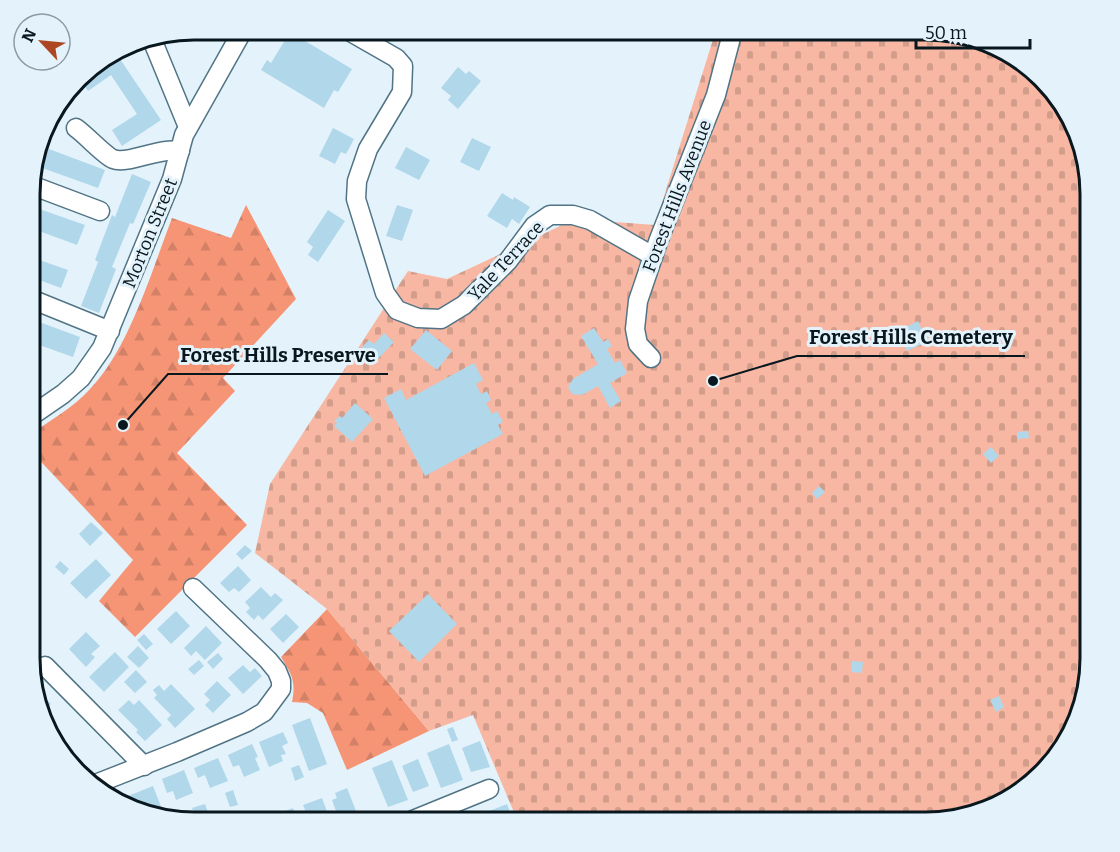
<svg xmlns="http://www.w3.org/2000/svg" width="1120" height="852" viewBox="0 0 1120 852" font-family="Bitter,serif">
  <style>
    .forest { fill: url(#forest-firs) }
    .cemetery { fill: url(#cemetery-stones) }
    .building { fill: #b1d7ea }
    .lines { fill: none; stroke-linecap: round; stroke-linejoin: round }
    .street-casing { stroke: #517485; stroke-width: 21 }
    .street { stroke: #fff; stroke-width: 18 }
    .labels { text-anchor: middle; stroke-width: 6; stroke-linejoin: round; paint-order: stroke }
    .street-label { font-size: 18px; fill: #09171e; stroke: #e4f3fb }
    .rim { fill: none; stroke: #09171e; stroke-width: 3 }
    .leader { fill: none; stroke: #09171e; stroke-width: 2 }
    .callout-dot { fill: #09171e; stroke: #e4f3fb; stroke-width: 2 }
    .callout-label { font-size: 20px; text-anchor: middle; font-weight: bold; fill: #09171e; stroke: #e4f3fb; stroke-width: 6; stroke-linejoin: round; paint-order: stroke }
  </style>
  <defs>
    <pattern id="forest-firs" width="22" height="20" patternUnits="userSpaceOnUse" patternTransform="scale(1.5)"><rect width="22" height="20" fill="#f69576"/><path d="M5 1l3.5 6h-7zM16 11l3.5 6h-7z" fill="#d28066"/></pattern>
    <pattern id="cemetery-stones" width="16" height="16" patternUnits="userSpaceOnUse" patternTransform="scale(1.5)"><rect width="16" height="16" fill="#f8b7a2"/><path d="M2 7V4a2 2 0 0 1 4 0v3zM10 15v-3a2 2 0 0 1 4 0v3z" fill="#d39d8b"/></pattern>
  </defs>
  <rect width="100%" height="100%" fill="#e4f3fb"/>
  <!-- forest -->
  <g class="forest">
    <path d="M246,205L296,299L223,378L235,391L177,453L247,525L135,637L99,601L133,560L31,451V434C51,420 74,407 90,389C129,349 152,270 172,218L231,238Z"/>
    <path d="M327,609L429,731L347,770L323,713L307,703L292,702C296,681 292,675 281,657Z"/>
  </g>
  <!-- cemetery -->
  <polygon class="cemetery" points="716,30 936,30 988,42 1034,71 1073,122 1090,194 1090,668 1077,721 1049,766 998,805 925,822 518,822 473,715 429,731 327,609 255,553 270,484 408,271 447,279 575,219 655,225"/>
  <!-- building -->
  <g class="building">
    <polygon points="290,32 352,69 338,92 334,90 324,108 261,70 267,60 271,63"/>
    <polygon points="116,53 161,120 122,146 112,130 137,114 111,75 88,91 84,85 65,96 86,71"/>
    <polygon points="458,67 466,74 469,71 481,81 458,109 448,100 451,96 441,88"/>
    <polygon points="333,128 354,139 346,154 341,152 335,164 319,156"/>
    <polygon points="472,138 491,147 479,171 460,162"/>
    <polygon points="41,146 105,170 98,188 34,165"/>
    <polygon points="406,147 430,160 419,180 395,168"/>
    <polygon points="132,174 151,182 133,224 130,223 112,267 116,269 99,313 81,306 98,262 95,260 112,215 115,217"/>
    <polygon points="502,193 513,200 514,197 530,207 519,224 512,219 507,228 487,216"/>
    <polygon points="397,205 413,210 402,241 386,236"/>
    <polygon points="31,206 85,225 77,245 31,228"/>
    <polygon points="328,210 345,221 318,262 308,255 313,247 307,242"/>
    <polygon points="31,257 68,270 61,288 31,277"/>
    <polygon points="31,319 80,337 73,357 31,342"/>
    <polygon points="918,321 927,342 907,351 898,331"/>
    <polygon points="594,328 603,342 608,339 612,346 607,349 615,363 620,360 627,373 610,383 621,401 610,408 598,386 582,395 572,394 568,387 573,379 598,364 581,336"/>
    <polygon points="426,330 452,351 437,370 410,349"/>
    <polygon points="384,333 394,342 375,362 361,348 369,340 374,344"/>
    <polygon points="474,363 483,380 476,384 481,394 487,391 491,400 486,403 492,414 497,411 503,422 498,425 503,434 425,476 384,398 401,389 406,400"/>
    <polygon points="355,403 373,419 352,442 334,426 337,423 334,421 340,416 342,418"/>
    <polygon points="1028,431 1029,438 1018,439 1017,432"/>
    <polygon points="991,447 999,456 991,463 983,454"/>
    <polygon points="819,486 825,492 817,499 812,493"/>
    <polygon points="91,522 103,533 90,546 79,534"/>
    <polygon points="245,545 252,551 242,560 236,554"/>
    <polygon points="96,559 111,575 86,599 70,583"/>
    <polygon points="60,561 69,569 64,575 55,567"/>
    <polygon points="238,566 251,580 239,592 234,588 229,592 220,583"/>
    <polygon points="261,587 271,597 275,593 283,600 263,620 258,615 254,620 246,612 250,608 245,602"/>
    <polygon points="428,594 457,624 419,662 389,631"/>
    <polygon points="176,611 190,626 171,644 157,629"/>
    <polygon points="286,614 299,627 283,643 270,629"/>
    <polygon points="206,626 222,643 205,660 196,651 191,656 184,648"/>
    <polygon points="86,632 100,646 91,654 95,657 86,667 69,649"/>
    <polygon points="144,634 153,644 146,650 137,640"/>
    <polygon points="138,646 149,658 139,668 127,657"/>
    <polygon points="115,652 129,667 104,692 89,677"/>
    <polygon points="218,653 223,659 213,669 207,662"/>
    <polygon points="199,660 204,666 194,675 188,669"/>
    <polygon points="852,661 863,662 862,673 851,672"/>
    <polygon points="243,665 250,672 255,668 262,676 243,694 228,678"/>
    <polygon points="136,670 147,682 135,693 124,682"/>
    <polygon points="217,681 231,695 213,713 205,705 210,700 204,694"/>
    <polygon points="171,684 195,709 175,728 167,719 171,715 154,698 157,695 153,690 159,685 164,691"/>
    <polygon points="36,689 51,704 42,713"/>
    <polygon points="999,696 1004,707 996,712 990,700"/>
    <polygon points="129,700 134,705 139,700 162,725 145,741 136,732 138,730 118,710"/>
    <polygon points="310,718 327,764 309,771 292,725"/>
    <polygon points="453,727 458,740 452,742 447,729"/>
    <polygon points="283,732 288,743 282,746 286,754 281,755 283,761 269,767 259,742"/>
    <polygon points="480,741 490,767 471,772 462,748"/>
    <polygon points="58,742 74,757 71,761 57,743"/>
    <polygon points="252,744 258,757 255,758 260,770 244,777 239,765 233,767 228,755"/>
    <polygon points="449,744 463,780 441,788 427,753"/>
    <polygon points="218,758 228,781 210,788 205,775 198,778 194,768"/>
    <polygon points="418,759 429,786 413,792 402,766"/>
    <polygon points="392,760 408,800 388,807 372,768"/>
    <polygon points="299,765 304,777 295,781 291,768"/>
    <polygon points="184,770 193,793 176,800 173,791 167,793 162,779"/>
    <polygon points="153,786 162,809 150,814 146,810 139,811 137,805 132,807 128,796"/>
    <polygon points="347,788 360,821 357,822 340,822 332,800 337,798 335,793"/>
    <polygon points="233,790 238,805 230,807 225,793"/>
    <polygon points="322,798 331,822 310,822 303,805"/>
    <polygon points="205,804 210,818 197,822 192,808"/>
    <polygon points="507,804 514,822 490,822 487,812"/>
    <polygon points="293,808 298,822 275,822 273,816"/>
  </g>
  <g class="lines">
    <defs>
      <g id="street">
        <polyline points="347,30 396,58 403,66 402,92 368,149 357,181 356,199 385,293 397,310 418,318 441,319 464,305 508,261 534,226 550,215 573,215 590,220 653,256"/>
        <polyline points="151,37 188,127"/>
        <path d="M76,128C86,135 104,155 113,159C128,165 159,147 180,151"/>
        <polyline points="31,185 100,211"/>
        <polyline points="31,299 110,331"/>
        <polyline points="651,358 638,344 635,329 638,301 659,239 716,95 733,30"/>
        <polyline points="31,416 63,394 81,378 102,348 172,179 184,135 243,30"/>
        <polyline points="45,666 144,766"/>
        <polyline points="93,785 177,752 247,722 264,712 281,689 281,681 277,671 268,660 193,588"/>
        <polyline points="408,822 489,789"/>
      </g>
    </defs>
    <!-- street casing -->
    <use href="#street" class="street-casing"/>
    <!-- street -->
    <use href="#street" class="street"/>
  </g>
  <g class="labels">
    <!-- street labels -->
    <g class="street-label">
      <text transform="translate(677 196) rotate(-69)" y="6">Forest Hills Avenue</text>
      <text transform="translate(150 233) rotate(-68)" y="6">Morton Street</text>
      <text transform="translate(506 261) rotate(-47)" y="6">Yale Terrace</text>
    </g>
  </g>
  <!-- crop -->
  <path d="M0 0H1120V852H0ZM194 40H926A154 154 0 0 1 1080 194V658A154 154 0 0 1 926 812H194A154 154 0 0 1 40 658V194A154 154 0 0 1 194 40Z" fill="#e4f3fb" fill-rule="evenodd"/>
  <path class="rim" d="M194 40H926A154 154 0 0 1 1080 194V658A154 154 0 0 1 926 812H194A154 154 0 0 1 40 658V194A154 154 0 0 1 194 40Z"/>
  <!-- callouts -->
  <path class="leader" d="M713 381L797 356H1025M123 425L168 374H388"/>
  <g class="callout-dot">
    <circle cx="713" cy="381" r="6"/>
    <circle cx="123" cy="425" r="6"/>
  </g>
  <g class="callout-label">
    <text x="911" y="344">Forest Hills Cemetery</text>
    <text x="278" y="362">Forest Hills Preserve</text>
  </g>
  <!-- north arrow -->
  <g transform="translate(42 42) rotate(296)"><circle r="28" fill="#e4f3fb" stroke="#8c9ba3" stroke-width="1.5"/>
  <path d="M0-4.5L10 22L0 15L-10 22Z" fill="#ad4622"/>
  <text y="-9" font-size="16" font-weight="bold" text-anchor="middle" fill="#09171e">N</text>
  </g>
  <!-- scale -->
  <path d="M916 39v9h114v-9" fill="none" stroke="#09171e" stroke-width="3"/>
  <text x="925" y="39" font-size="18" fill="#09171e" stroke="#e4f3fb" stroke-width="4.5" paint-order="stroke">50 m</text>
</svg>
